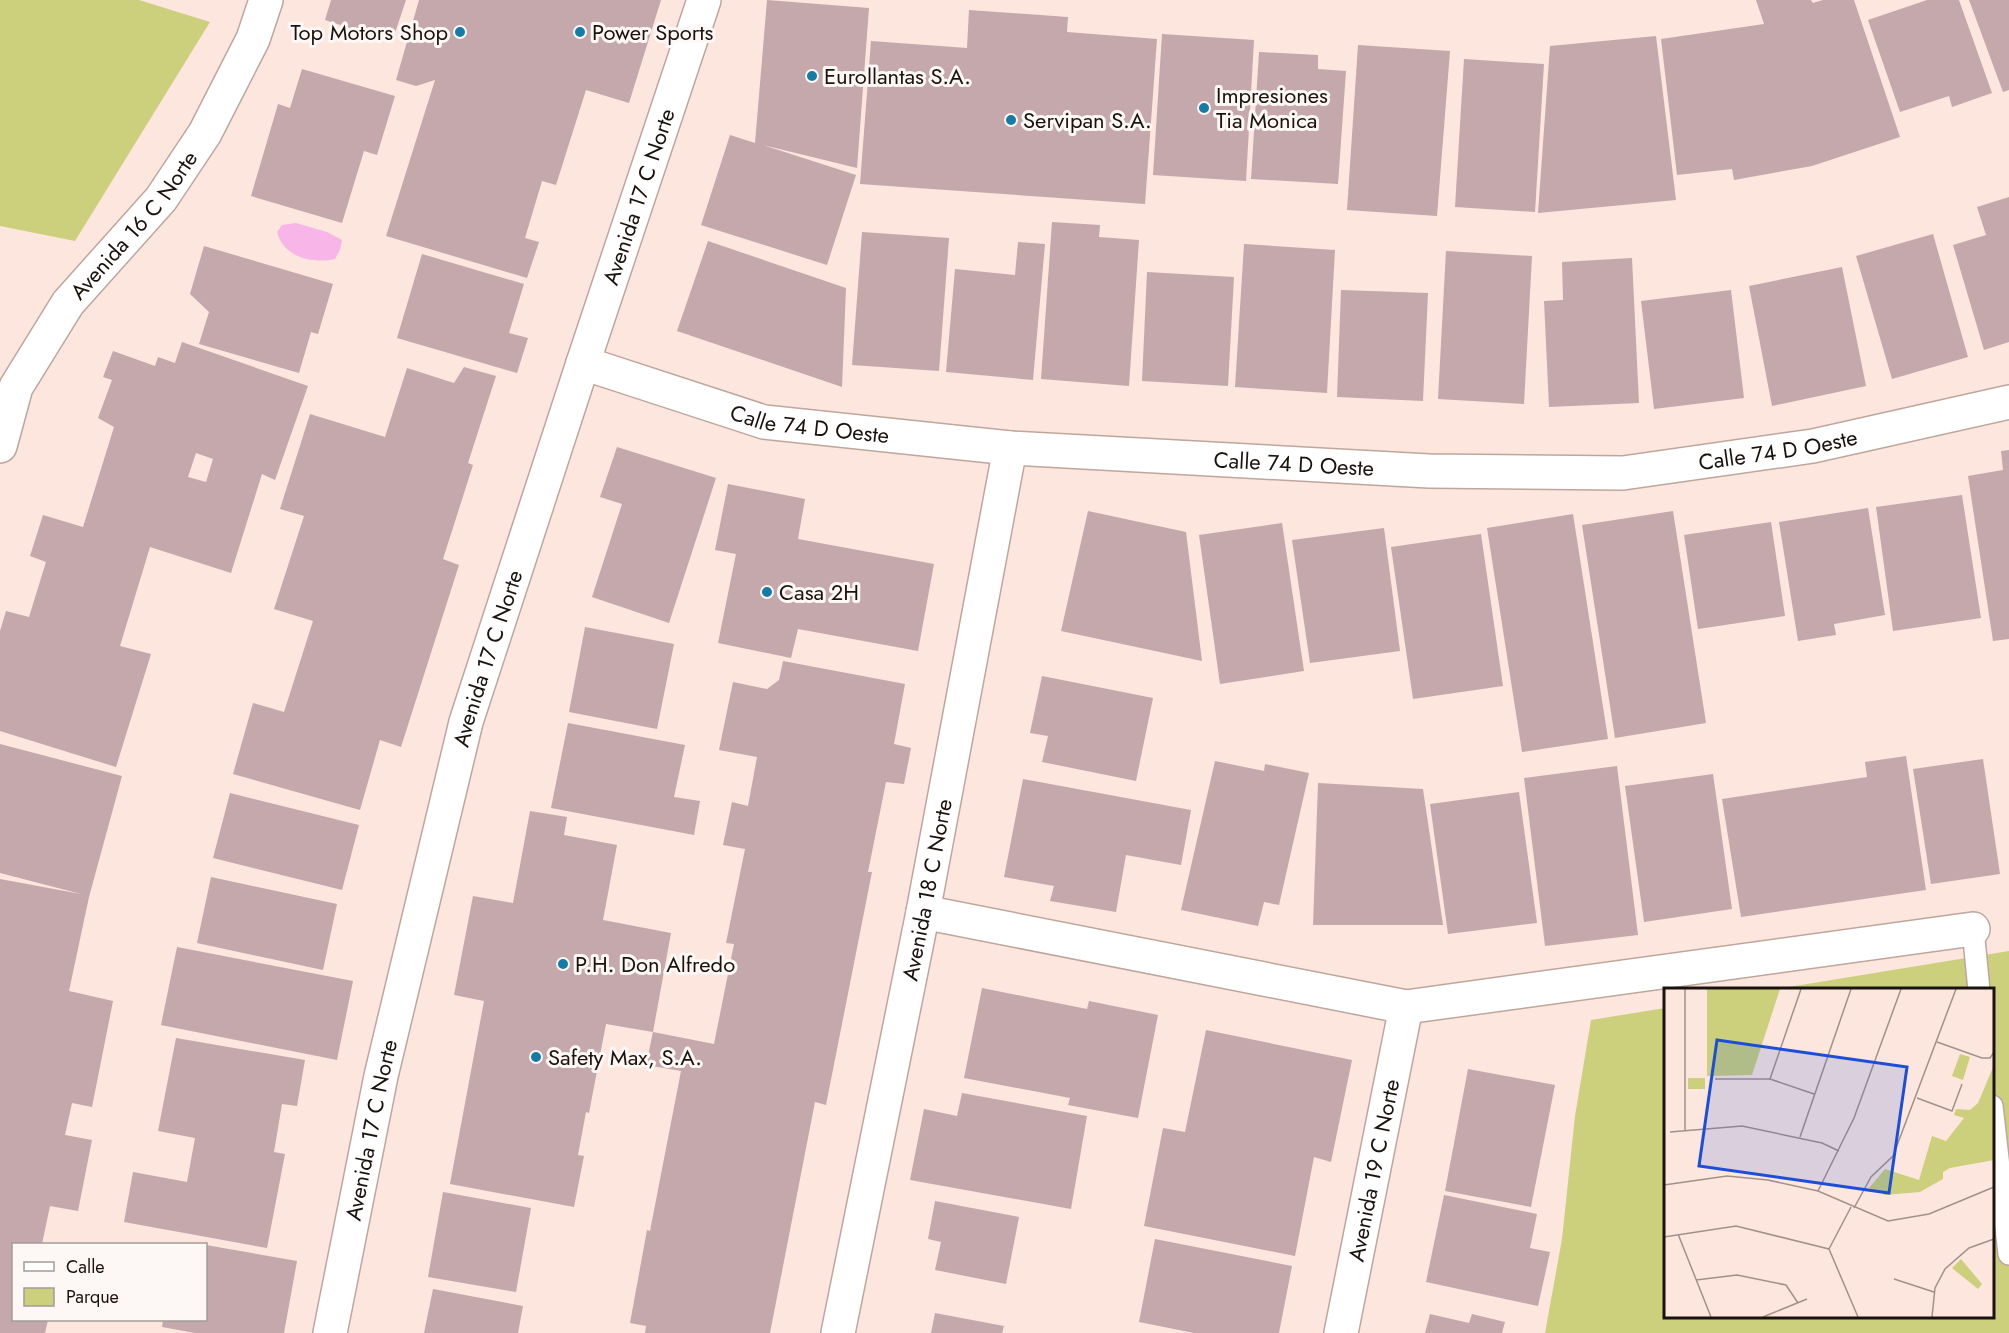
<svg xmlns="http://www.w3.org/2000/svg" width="2009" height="1333" viewBox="0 0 2009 1333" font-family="Jost,sans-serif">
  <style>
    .green { fill: #ccd07c }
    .water { fill: #f7b6e7 }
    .building { fill: #c4a8ac; fill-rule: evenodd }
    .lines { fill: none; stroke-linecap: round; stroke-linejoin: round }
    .service-casing { stroke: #bfa69c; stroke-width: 24 }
    .minor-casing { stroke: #bfa69c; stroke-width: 36 }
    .service { stroke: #fff; stroke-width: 21 }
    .minor { stroke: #fff; stroke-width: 33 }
    .poi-dot { fill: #167ba6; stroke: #fdf8f5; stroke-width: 2 }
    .labels { text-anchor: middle; stroke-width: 6; stroke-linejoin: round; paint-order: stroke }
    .poi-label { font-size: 22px; fill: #1a120e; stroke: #fdf8f5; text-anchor: start }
    .street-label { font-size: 22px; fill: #1a120e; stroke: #fdf8f5 }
    .inset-road { fill: none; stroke: #a2918b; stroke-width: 1.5 }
    .view { fill: #1d4ed8; fill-opacity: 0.15; stroke: #1d4ed8; stroke-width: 3 }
    .inset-edge { fill: none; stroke: #1a120e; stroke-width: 3 }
  </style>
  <rect width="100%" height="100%" fill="#fce6de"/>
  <!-- green -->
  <g class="green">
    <polygon points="0,0 139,0 210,22 75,241 0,226"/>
    <polygon points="2009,951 2009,1333 1545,1333 1562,1239 1575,1116 1591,1020 1665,1008 1666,1316 1992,1316 1992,990 1776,989"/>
  </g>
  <!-- water -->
  <path class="water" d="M296,223L327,232L342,240L340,250L335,259C312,264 283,257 277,232L282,225Z"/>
  <!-- building -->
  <g class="building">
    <polygon points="331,0 406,0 392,42 325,20"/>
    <polygon points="419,0 661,0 629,103 586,90 556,185 542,181 525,238 539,242 527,278 386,236 435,80 416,86 396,80"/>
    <polygon points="767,0 869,8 857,168 763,145 856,175 827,265 701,225 730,135 755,143"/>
    <polygon points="1756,0 1811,0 1813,3 1823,0 1854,0 1900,137 1812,166 1734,180 1732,169 1677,175 1661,39 1764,24"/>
    <polygon points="1927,0 1959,0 1992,93 1952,107 1949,96 1900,112 1868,20"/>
    <polygon points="1969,0 2009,0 2009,90 2003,92"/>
    <polygon points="969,10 1068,17 1067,32 1157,39 1145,204 860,184 871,41 967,48"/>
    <polygon points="1162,34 1254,40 1246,181 1153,175"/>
    <polygon points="1656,36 1676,200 1538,213 1550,46"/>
    <polygon points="1358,45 1450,51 1437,216 1347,210"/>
    <polygon points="1259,52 1318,55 1318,69 1346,71 1338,184 1251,179"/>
    <polygon points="1464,59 1544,64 1535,212 1455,207"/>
    <polygon points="302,69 395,96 377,155 364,151 342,223 251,196 278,104 290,108"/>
    <polygon points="2009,197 2009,342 1984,350 1953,245 1986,235 1977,207"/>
    <polygon points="1052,222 1100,225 1099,237 1139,240 1129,386 1041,379"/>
    <polygon points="862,232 949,238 939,371 852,365"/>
    <polygon points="1933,234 1968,357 1892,379 1856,256"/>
    <polygon points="708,241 846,288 842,387 677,331"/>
    <polygon points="1018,242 1045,244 1033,380 946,372 955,269 1015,275"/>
    <polygon points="1244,244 1335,250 1327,393 1235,387"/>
    <polygon points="204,246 333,284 318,334 311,332 299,373 199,344 209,312 190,294"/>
    <polygon points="1446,251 1532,256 1524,404 1438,399"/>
    <polygon points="422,254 524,284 509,333 528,338 517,373 397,338"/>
    <polygon points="1632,258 1639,403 1549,407 1544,301 1563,300 1562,262"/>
    <polygon points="1842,267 1866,386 1772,406 1749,286"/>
    <polygon points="1147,272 1234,277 1228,386 1142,381"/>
    <polygon points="1341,290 1428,293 1423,401 1337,397"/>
    <polygon points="1731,290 1744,398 1654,409 1641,301"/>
    <path d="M182,342L308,386L275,480L262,474L231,573L150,547L120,646L151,654L116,767L0,731V631L6,611L29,617L46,562L30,556L43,515L83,527L114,427L98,418L112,380L103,377L113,351L155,366L158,357L175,363ZM196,453L213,459L206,482L188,477Z"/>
    <polygon points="464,367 496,376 468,463 473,465 443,559 459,565 401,747 380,740 360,810 233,774 253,703 284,712 313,621 274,609 304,516 280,509 310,414 385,437 407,368 454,383"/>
    <polygon points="617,447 716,478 669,623 592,597 622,504 600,497"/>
    <polygon points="2009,450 2009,639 1993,641 1968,476 2003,470 2001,451"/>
    <polygon points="728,484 805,499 798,539 934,564 918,651 798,629 791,658 718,643 736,554 715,550"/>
    <polygon points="1962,495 1981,618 1893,631 1876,507"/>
    <polygon points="1868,508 1885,615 1834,624 1836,635 1798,641 1779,522"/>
    <polygon points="1088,511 1186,532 1202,661 1061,631"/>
    <polygon points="1673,511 1706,723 1615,738 1582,525"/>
    <polygon points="1573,514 1608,739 1522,752 1487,528"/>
    <polygon points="1771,522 1785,616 1698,629 1684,535"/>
    <polygon points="1282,523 1304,671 1220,684 1199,535"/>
    <polygon points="1384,528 1400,651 1310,663 1292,540"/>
    <polygon points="1481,534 1503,686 1413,699 1391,547"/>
    <polygon points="585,627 674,644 657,729 569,712"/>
    <polygon points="783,661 905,684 894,744 911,748 904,784 886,782 868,872 872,872 826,1105 815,1102 770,1333 645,1333 646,1326 630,1323 647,1230 650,1231 681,1071 646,1065 653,1032 714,1044 734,944 726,943 745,849 723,845 732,802 748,806 757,757 719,750 733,682 767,689 779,680"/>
    <polygon points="1042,676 1153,698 1136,781 1042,762 1048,736 1030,733"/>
    <polygon points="568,723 685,745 674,797 700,801 694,835 551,808"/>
    <polygon points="0,744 122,776 89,897 69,991 113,1001 92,1107 72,1103 65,1135 92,1140 78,1211 50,1206 42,1244 14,1244 14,1320 48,1320 45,1333 0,1333 0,879 81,894 0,873"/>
    <polygon points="1906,756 1926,890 1741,917 1722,799 1867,777 1865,762"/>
    <polygon points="1983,759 2000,874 1931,884 1913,769"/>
    <polygon points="1215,761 1264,771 1265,764 1309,773 1279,905 1264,902 1258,926 1181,910"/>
    <polygon points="1617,766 1638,935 1545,946 1524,778"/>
    <polygon points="1713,774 1732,909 1644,922 1625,786"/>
    <polygon points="1023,779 1191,810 1181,865 1126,855 1116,912 1050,901 1054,886 1004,877"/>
    <polygon points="1318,783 1423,789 1443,925 1313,925"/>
    <polygon points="1519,792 1537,923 1448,934 1430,804"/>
    <polygon points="230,793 359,825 342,890 213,858"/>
    <polygon points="530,811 567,817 564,835 617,845 603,920 671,933 653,1032 606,1024 589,1113 586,1112 578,1155 584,1156 574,1207 450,1184 484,1001 454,995 473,896 513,903"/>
    <polygon points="211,877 337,904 323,970 197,943"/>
    <polygon points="177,947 353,981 337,1060 161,1025"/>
    <polygon points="982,988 1087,1009 1089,1001 1158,1015 1138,1118 1068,1105 1070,1098 964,1078"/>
    <polygon points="1206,1030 1352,1060 1331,1162 1314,1157 1295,1256 1144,1226 1163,1128 1185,1132"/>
    <polygon points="176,1038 305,1060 297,1106 282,1104 274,1152 285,1154 267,1248 124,1222 133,1172 187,1182 195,1138 158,1131"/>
    <polygon points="1468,1069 1555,1085 1531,1207 1445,1191"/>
    <polygon points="962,1093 1087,1116 1071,1209 910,1180 924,1109 957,1116"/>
    <polygon points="443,1192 531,1208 516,1292 428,1277"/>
    <polygon points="1444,1195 1537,1214 1530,1248 1550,1252 1538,1306 1426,1282"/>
    <polygon points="935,1201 1019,1217 1006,1284 935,1270 941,1242 928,1239"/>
    <polygon points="1155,1239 1292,1266 1279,1333 1194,1333 1139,1322"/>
    <polygon points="206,1245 297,1261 284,1333 195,1333 162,1327 163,1320 206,1320"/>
    <polygon points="433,1289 523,1306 518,1333 424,1333"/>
    <polygon points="935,1313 1004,1326 1002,1333 931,1333"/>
    <polygon points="1430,1314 1469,1323 1472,1314 1505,1322 1502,1333 1425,1333"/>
  </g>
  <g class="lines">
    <defs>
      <g id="service">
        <polyline points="1973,929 1979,990"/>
        <polyline points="1992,1106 2009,1254"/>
      </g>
      <g id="minor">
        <path id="s1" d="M583,363L764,422L1010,448L1429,471L1623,473L1813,446L2009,402"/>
        <path id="s2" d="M0,446L16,387L68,303L161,199L205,133L253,39L266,0"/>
        <polyline points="923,912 1406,1007 1973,929"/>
        <path id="s3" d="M330,1333L381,1076L466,722L583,363L704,0"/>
        <path id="s4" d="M838,1333L923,912L1010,448"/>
        <path id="s5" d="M1341,1333L1406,1007"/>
      </g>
    </defs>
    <!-- service casing -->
    <use href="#service" class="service-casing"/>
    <!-- minor casing -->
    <use href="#minor" class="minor-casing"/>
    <!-- service -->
    <use href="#service" class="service"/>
    <!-- minor -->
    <use href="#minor" class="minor"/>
  </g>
  <!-- markers -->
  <g class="poi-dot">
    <circle cx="460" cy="32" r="6"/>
    <circle cx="580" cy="32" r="6"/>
    <circle cx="812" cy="76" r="6"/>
    <circle cx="1204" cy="108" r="6"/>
    <circle cx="1011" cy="120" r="6"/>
    <circle cx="767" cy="592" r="6"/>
    <circle cx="563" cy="964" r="6"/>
    <circle cx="536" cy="1057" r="6"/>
  </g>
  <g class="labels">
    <!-- poi labels -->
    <g class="poi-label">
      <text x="448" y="40" text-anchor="end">Top Motors Shop</text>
      <text x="592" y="40">Power Sports</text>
      <text x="824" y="84">Eurollantas S.A.</text>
      <text x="1216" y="103">Impresiones<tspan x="1216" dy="25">Tia Monica</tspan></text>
      <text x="1023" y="128">Servipan S.A.</text>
      <text x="779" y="600">Casa 2H</text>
      <text x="575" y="972">P.H. Don Alfredo</text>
      <text x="548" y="1065">Safety Max, S.A.</text>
    </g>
    <!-- street labels -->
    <g class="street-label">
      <text dy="8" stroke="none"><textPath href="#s3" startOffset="1179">Avenida 17 C Norte</textPath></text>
      <text dy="8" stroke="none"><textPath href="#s2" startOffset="262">Avenida 16 C Norte</textPath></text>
      <text dy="8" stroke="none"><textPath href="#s1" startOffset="236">Calle 74 D Oeste</textPath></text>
      <text dy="8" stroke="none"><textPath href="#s1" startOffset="1208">Calle 74 D Oeste</textPath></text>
      <text dy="8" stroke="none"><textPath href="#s1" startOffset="722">Calle 74 D Oeste</textPath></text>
      <text dy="8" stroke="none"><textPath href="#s3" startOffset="693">Avenida 17 C Norte</textPath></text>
      <text dy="8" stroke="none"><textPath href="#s4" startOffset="452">Avenida 18 C Norte</textPath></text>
      <text dy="8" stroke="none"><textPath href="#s3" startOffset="207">Avenida 17 C Norte</textPath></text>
      <text dy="8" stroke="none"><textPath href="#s5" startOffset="166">Avenida 19 C Norte</textPath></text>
    </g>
  </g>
  <!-- overview -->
  <g transform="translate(1664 988)">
    <rect width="330" height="330" fill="#fce6de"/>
    <path d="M43,1H116L88,87L43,88ZM296,66L306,69L299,92L288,88ZM330,77V172L286,180L279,184V191L256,204L221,207L205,200L221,181L255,192L268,148L282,153L300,130L290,127L292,121L306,122L314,115ZM24,90H41V101H24ZM297,271L318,296L314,301L288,280Z" fill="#ccd07c"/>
    <path class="inset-road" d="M21,1V142M273,54L318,70H326L330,64M51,91H106L150,106M106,91L137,1M253,110L288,123L298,96M6,144L78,138L158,155L175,163M136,149L187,1M0,197L63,188L104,192L154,203L224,233L265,226L330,199M154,203L190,130L237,1M190,220L207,189L229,168L292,1M14,246L47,329M0,249L72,238L165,261M165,261L194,329M165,261L187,219M230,291L270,304M32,292L73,287L122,297L134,315M99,329L143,311M268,329L271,300L281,281L305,260L330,251"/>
    <path class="view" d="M53,52L243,79L225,205L35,178Z"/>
    <rect width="330" height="330" class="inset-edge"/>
  </g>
  <!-- legend -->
  <rect x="12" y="1243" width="195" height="78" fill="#fdf8f5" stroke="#a29c99" stroke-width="1.5"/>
  <rect x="24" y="1262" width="30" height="9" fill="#ffffff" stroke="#a29c99" stroke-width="1.5"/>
  <text x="66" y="1273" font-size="18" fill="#1a120e">Calle</text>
  <rect x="24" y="1288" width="30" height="18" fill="#ccd07c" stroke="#a29c99" stroke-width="1.5"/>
  <text x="66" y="1303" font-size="18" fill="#1a120e">Parque</text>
</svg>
